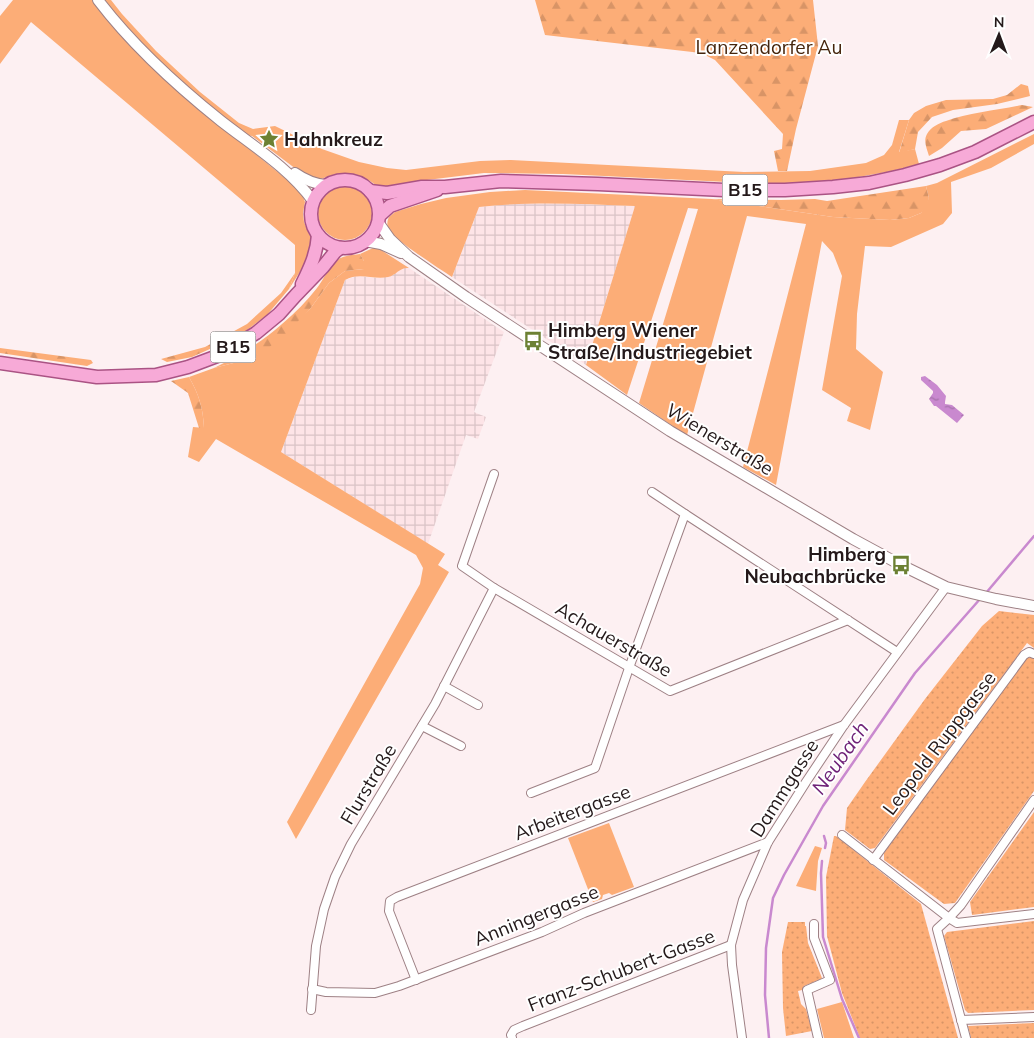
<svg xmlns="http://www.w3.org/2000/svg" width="1034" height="1038" viewBox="0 0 1034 1038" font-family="Mulish,sans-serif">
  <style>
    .industrial { fill: url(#industrial-grid) }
    .green { fill: #fcad77 }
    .forest { fill: url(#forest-firs) }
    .garden { fill: url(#garden-dots) }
    .water { fill: url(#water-ripples) }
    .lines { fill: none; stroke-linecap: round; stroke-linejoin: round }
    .stream { stroke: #c989cf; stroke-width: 2.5 }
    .minor-casing { stroke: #9e8185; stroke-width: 10 }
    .tertiary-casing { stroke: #9e8185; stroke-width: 12 }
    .primary-casing { stroke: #aa5384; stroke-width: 15 }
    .minor { stroke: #fff; stroke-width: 8 }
    .tertiary { stroke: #fff; stroke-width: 10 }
    .primary { stroke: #f7aad7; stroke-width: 12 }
    .labels { text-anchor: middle; stroke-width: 4; stroke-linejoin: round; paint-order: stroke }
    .shield { fill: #fff; stroke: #665e5f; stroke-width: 1 }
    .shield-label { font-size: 18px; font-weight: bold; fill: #24191a }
    .park-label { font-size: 19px; fill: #45250c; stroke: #fff }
    .poi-label { font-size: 19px; font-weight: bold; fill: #24191a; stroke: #fff; text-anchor: start }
    .street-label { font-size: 19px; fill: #24191a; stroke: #fff }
    .water-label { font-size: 20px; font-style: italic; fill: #6f2278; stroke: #fff }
  </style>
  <defs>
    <pattern id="industrial-grid" width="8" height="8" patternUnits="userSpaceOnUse" patternTransform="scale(1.25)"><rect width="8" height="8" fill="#fde4e7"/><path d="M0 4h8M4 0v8" fill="none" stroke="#d9c3c6"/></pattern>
    <pattern id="forest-firs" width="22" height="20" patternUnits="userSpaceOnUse" patternTransform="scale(1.25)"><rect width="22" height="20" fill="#fcad77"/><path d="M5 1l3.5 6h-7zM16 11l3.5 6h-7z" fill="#d89466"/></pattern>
    <pattern id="garden-dots" width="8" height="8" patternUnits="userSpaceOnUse" patternTransform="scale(1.25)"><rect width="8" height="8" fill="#fcad77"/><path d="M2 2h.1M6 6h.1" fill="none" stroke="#d89466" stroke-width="1.8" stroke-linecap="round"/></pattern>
    <pattern id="water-ripples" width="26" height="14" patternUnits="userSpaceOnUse" patternTransform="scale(1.25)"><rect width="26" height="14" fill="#c989cf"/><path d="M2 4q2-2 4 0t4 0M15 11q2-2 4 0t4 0" fill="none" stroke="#a36fa7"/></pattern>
  </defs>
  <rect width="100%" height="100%" fill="#fdf0f2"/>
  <!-- industrial -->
  <g class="industrial">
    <polygon points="552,203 635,206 586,365 452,277 479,207 511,204"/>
    <polygon points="402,268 409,268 504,332 474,412 486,417 478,439 466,435 428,544 281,452 345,280 357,276 378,278 389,276 393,275"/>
  </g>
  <!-- green -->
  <g class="green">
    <polygon points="13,0 92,0 129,45 172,86 301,191 305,202 303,213 304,222 311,238 312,249 308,259 289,289 295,273 295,245 31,22 0,64 0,16"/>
    <polygon points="104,0 111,0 122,14 156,51 200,92 239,123 253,129 275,126 322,149 359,162 387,168 406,170 480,161 511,160 744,172 810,171 866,163 884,155 892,145 899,120 909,120 899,152 915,149 919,164 892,171 847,179 806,183 748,183 563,174 484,173 427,180 388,189 379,187 370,181 357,175 346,173 332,175 318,180 308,178 252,136 246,135 199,99 148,52"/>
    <path d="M1034,134V144L991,168L951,182L952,213L943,224L891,247L865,246L857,314L856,349L883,372L870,430L847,421L851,408L822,390L842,276L833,253L822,241L776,485L743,467L806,224L747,216L687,435L674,427L639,403L698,209L688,208L627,395L586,365L635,206C582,204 533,201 479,207L452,277C440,269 393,239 388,229C387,225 387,221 389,217L395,212L421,204L446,198L490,192L525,190L712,199L833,217L890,220L909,218L921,213L929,198L926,186L937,183Z"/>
    <circle cx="345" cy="213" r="27"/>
    <path d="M373,248H377L381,250L409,268C399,267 397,275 388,277C373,280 359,272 345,280L281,452L445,554L438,565L449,572L296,839L287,822L420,584L423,568L416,555L216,439L199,462L188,457L193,427L204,428C203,407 199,395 189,377L214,368L253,358L310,309L329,283L345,271L364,269V261L360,254Z"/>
    <polygon points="609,823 634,887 612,895 609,893 603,895 602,899 593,902 568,838"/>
    <polygon points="815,846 822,848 818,861 816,891 796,886"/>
    <polygon points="842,1002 854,1038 824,1038 817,1009"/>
  </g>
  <!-- forest -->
  <g class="forest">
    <polygon points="535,0 813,0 818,46 796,129 787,171 778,171 774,151 782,149 783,134 715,60 701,53 545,35"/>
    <polygon points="1021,84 1028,86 1030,96 997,104 953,110 932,117 918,132 915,149 899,153 909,120 914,113 926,106 946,100 993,99 1007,95"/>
    <path d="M1022,105L1033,107L986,129L961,131L942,148L929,156C927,149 923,141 927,134C931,127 939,123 946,121C968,113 998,110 1022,105Z"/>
    <polygon points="926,186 929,198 926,207 921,213 909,218 890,220 833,217 712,199 781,200 815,199 827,201"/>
    <path d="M360,254L364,261V269L345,271L329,283L310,309L283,337L268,348L253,358L214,368C239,356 262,342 282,324C295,313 307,301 317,288C324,279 329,266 338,260C344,255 353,255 360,254Z"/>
    <polygon points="295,273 289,289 267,315 239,336 192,357 167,362 161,359 205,347 247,324 281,293"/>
    <polygon points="0,348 91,360 93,363 87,366 0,353"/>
    <path d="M189,377C199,395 203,407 204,428H199L188,393L171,381Z"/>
  </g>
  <!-- garden -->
  <g class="garden">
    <polygon points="999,611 1034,615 1034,648 1027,643 875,848 870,849 845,830 847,808 865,782 925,699 982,626"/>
    <polygon points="1031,657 1034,659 1034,791 955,903 944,904 884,860 884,853 1026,658"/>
    <polygon points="1034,812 1034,907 972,915 970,902"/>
    <polygon points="834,836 836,836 921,904 958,1038 860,1038 842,993 827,936 826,877"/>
    <polygon points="1034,921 1034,1010 968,1013 965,1010 944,936 947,932"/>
    <polygon points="788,922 805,922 805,926 806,926 808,943 822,978 821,979 804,986 802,990 798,991 801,1004 806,1009 812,1031 786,1036 783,1008 782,952"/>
    <polygon points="1034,1023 1034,1038 971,1038 968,1026"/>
  </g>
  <!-- water -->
  <polygon class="water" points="925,376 937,385 946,396 945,402 945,404 952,405 964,415 957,423 936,406 934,406 929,399 933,393 933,391 921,380 921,377"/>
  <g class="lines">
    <!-- stream -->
    <g class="stream">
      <polyline points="986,593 1034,536"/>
      <polyline points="824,836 826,843 825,848"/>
      <polyline points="822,861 821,873 823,937 842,999 859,1038"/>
      <polyline points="769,1038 765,995 766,948 773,898 784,875 823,806 915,673 980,599"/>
    </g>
    <defs>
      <g id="minor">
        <polyline points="494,474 462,566 494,588 670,691 848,620"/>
        <polyline points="652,492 685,514 897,652"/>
        <polyline points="444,686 478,705"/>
        <polyline points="422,726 461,746"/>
        <polyline points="531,793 595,768 629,668 685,514"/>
        <polyline points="1034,800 961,905 949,918 957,923 1034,914"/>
        <polyline points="842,835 949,918 937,929 966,1038"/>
        <polyline points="873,860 1024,655 1029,652 1034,654"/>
        <polyline points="814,924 814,938 830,980 807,990 818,1038"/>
        <polyline points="416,980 389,911 390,901 397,897 844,725"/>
        <polyline points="312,989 326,992 375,993 399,986 542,932 584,913 768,842"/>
        <polyline points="311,1010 316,946 324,909 335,877 351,844 435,704 494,588"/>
        <polyline points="961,1020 1034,1017"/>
        <polyline points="512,1038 511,1035 514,1030 523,1026 731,945"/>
        <polyline points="742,1038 732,965 731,945 743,900 768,842 806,782 844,725 946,587"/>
      </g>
      <g id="tertiary">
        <path d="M98,0C133,46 176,85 221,121C253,146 289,168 313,201"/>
        <path d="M295,173C305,180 314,184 326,185"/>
        <polyline points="378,222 390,239 409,257 466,297 670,431 853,539 901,565 946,587 996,599 1034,606"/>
        <polyline points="365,241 381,244 401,253"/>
      </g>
      <g id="primary">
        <circle cx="345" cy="214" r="34"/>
        <polyline points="370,191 387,193 422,187 445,187 501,181 598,184 724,190 785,190 833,187 869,183 905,175 940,165 975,152 1034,122"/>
        <polyline points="379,216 390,206 437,190"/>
        <path d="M302,284C310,268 317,253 318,235"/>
        <polyline points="0,363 97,377 156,375 188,367 220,355 256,333 279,314 296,295 323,267 335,252 340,248"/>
      </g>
    </defs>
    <!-- minor casing -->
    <use href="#minor" class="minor-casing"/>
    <!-- tertiary casing -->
    <use href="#tertiary" class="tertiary-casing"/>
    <!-- primary casing -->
    <use href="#primary" class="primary-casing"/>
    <!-- minor -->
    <use href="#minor" class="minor"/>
    <!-- tertiary -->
    <use href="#tertiary" class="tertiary"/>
    <!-- primary -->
    <use href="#primary" class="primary"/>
  </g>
  <!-- icons -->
  <defs>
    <symbol id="sight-bare" viewBox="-9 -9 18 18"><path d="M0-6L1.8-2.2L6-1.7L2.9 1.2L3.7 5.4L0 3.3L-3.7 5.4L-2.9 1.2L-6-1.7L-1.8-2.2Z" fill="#6c8133" stroke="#fff" stroke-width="2.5" paint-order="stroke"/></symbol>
    <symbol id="bus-bare" viewBox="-9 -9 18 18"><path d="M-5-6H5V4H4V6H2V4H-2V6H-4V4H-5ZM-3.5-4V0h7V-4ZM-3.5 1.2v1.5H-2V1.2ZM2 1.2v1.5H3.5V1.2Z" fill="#6c8133" stroke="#fff" stroke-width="2.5" paint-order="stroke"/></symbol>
  </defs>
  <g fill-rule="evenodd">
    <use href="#sight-bare" x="255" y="125" width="28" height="28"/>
    <use href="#bus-bare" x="519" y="327" width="28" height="28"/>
    <use href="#bus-bare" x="887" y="551" width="28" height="28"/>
  </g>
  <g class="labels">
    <!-- shield labels -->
    <g class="shield">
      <rect x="722.5" y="174.5" width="45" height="31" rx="4"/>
      <rect x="210.5" y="331.5" width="45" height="31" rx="4"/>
    </g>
    <g class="shield-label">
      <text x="745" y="196">B15</text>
      <text x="233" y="353">B15</text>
    </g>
    <!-- park labels -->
    <g class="park-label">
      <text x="769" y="54">Lanzendorfer Au</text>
    </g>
    <!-- poi labels -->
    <g class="poi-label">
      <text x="284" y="146">Hahnkreuz</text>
      <text x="548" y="337">Himberg Wiener<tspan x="548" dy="22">Straße/Industriegebiet</tspan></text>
      <text x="886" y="561" text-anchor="end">Himberg<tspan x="886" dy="22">Neubachbrücke</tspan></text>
    </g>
    <!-- street labels -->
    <g class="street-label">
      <text transform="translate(720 439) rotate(31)" y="7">Wienerstraße</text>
      <text transform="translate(614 639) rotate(30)" y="7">Achauerstraße</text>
      <text transform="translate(939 743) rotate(-53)" y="7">Leopold Ruppgasse</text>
      <text transform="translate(368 784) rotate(-59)" y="7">Flurstraße</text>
      <text transform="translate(784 788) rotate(-58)" y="7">Dammgasse</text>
      <text transform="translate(572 812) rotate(-21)" y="7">Arbeitergasse</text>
      <text transform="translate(536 915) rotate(-22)" y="7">Anningergasse</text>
      <text transform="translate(621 970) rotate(-21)" y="7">Franz-Schubert-Gasse</text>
    </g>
    <!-- water labels -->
    <g class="water-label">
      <text transform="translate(840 758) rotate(-55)" y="7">Neubach</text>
    </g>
  </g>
  <!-- north arrow -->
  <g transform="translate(999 35) rotate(1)" stroke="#ffffff" stroke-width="4" paint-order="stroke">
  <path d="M0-4L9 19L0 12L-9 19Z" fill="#24191a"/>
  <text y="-8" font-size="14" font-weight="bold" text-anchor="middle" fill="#24191a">N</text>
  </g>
</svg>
